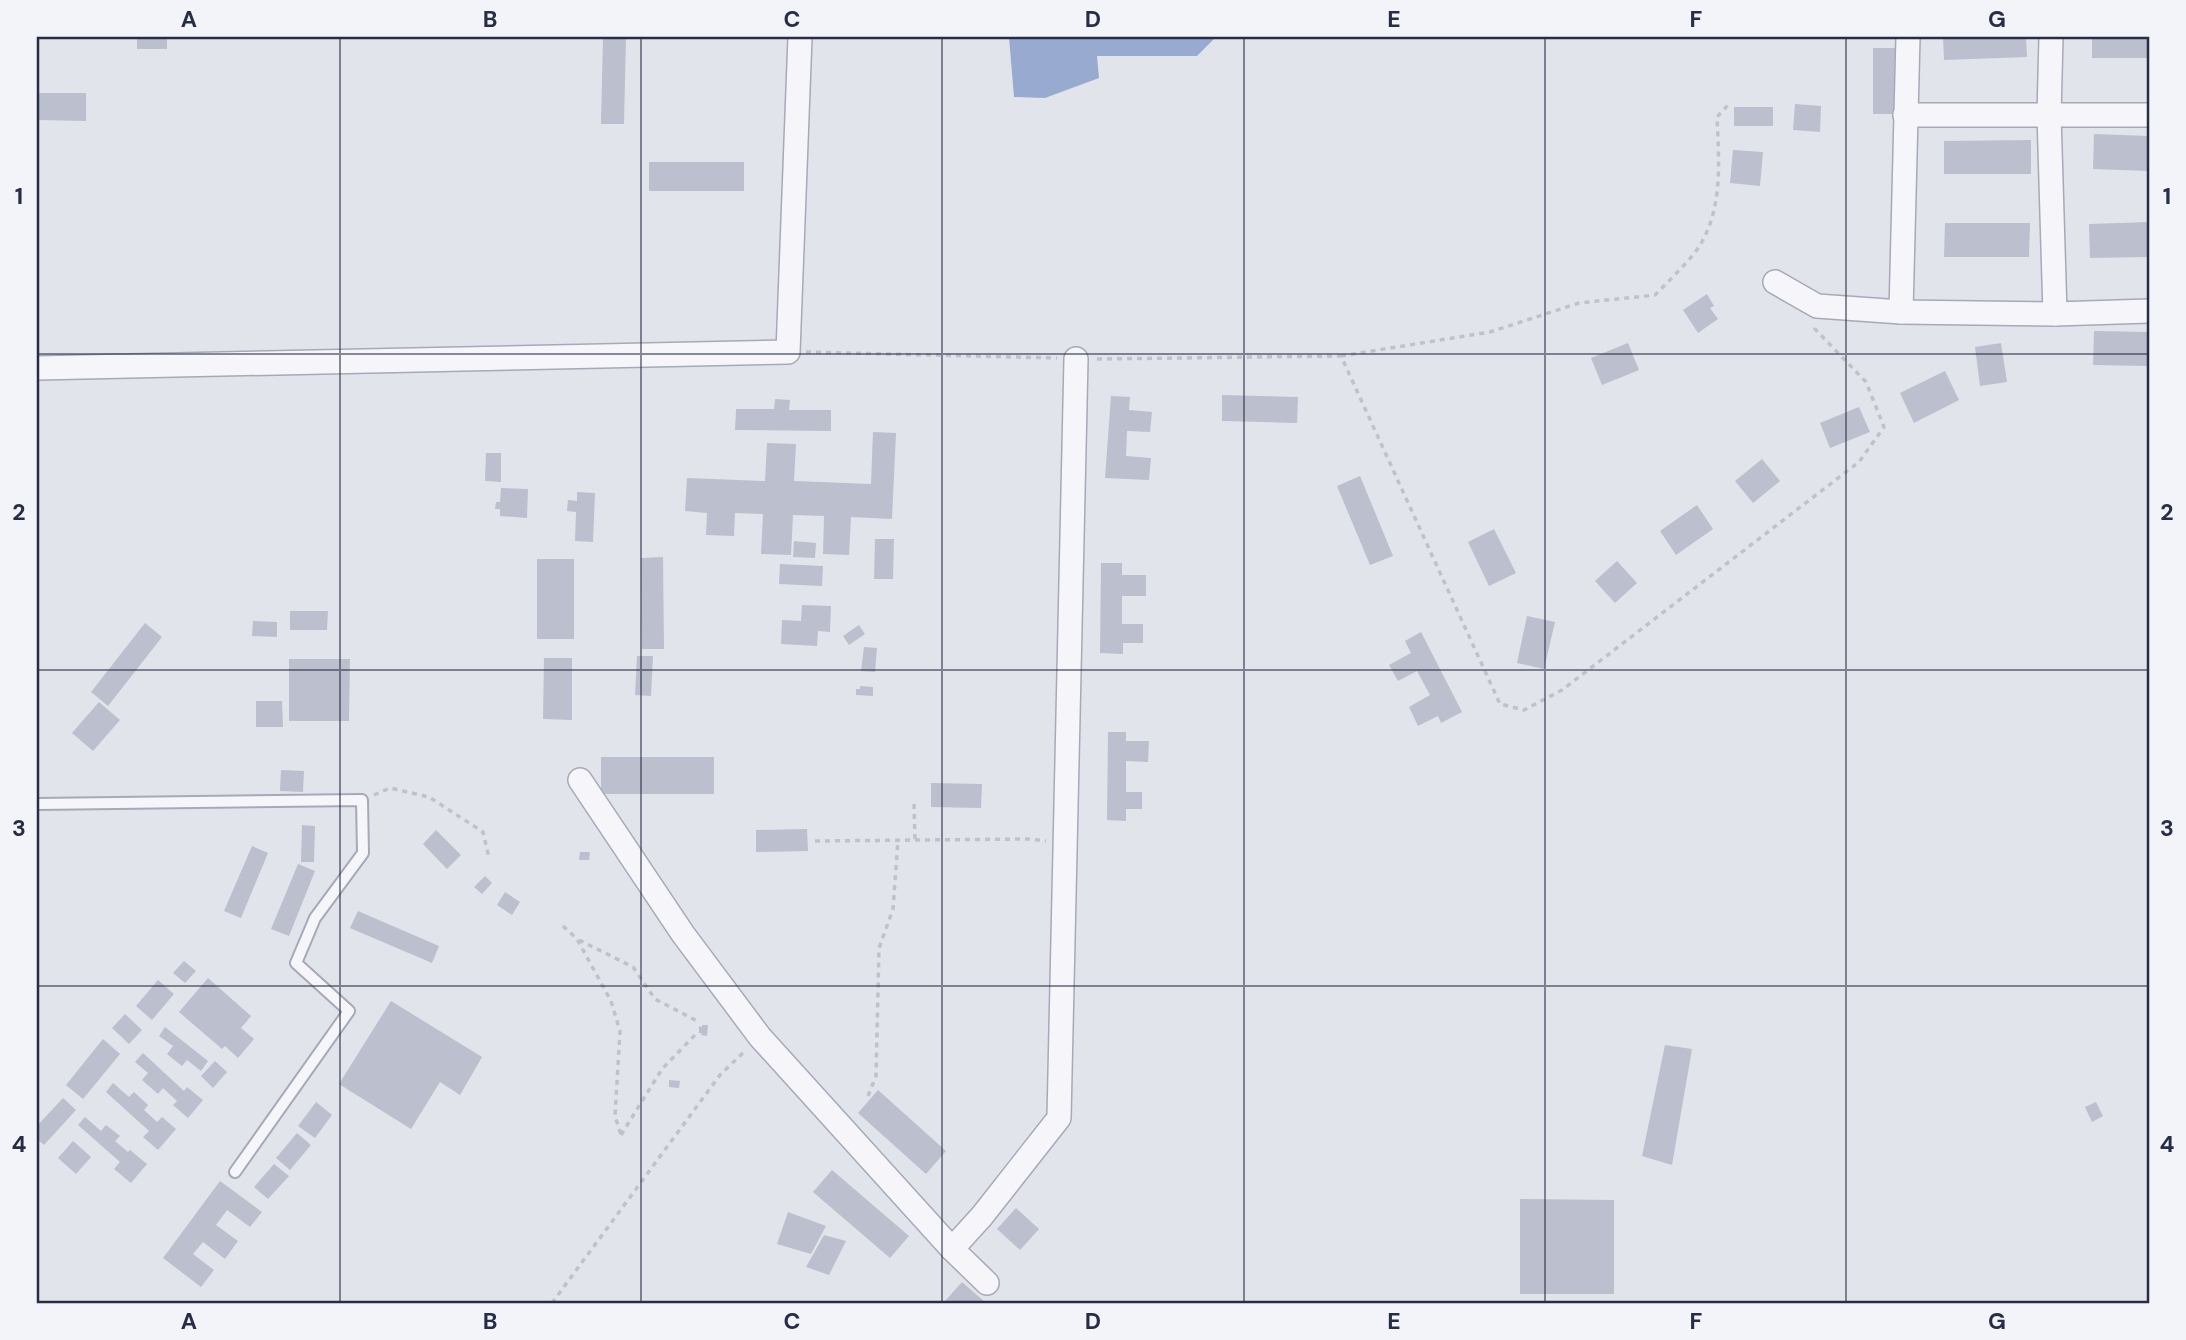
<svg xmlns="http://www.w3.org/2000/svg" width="2186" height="1340" viewBox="0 0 2186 1340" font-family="'DM Sans',sans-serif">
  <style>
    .water { fill: #99aad0 }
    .building { fill: #bcbfcd }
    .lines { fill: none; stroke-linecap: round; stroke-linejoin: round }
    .lane-casing { stroke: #a6a9b7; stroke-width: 14 }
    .street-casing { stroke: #a6a9b7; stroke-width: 26 }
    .path { stroke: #c0c2cb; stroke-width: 3.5; stroke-dasharray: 5 5; stroke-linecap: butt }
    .lane { stroke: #f6f6fa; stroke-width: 10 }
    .street { stroke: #f6f6fa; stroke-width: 23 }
    .grid { fill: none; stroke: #282d46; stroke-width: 2; stroke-opacity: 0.55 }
    .neatline { fill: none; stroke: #282d46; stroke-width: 2.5 }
    .grid-label { font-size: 23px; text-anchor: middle; font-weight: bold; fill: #282d46 }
  </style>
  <rect width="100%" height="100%" fill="#e2e4ec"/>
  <!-- water -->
  <polygon class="water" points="1009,37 1216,37 1197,56 1097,56 1099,78 1045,98 1014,97"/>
  <!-- building -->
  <g class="building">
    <rect x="137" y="37" width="30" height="12"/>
    <polygon points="603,37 626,37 624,124 601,124"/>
    <polygon points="1943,37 2026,37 2027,57 1944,60"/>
    <rect x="2092" y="37" width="57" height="21"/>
    <polygon points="1873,48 1895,48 1894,114 1873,114"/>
    <polygon points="37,93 86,93 86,121 37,120"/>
    <polygon points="1795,104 1821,106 1820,132 1793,130"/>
    <rect x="1734" y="107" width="39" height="19"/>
    <polygon points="2094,134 2149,136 2149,171 2093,169"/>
    <polygon points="2031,140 2031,174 1944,174 1944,141"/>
    <polygon points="1733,150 1763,152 1760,186 1730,183"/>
    <rect x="649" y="162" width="95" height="29"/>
    <polygon points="2149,222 2149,257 2090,258 2089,224"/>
    <polygon points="1945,223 2030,223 2029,257 1944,257"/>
    <polygon points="1707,294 1714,306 1710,308 1718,319 1698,333 1683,310"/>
    <polygon points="2094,331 2149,332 2149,366 2093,365"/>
    <polygon points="1628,343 1639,370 1602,385 1591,358"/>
    <polygon points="2001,343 2007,382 1980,386 1975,347"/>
    <polygon points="1945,371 1959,400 1914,423 1900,393"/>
    <polygon points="1222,395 1298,397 1297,423 1222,421"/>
    <polygon points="1111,396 1130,397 1129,410 1152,412 1150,432 1127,431 1126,456 1151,458 1149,480 1105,478"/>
    <polygon points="775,399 790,400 789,410 831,410 831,431 735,430 736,409 774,409"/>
    <polygon points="1859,407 1870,432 1830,448 1820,423"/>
    <polygon points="873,432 896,433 892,519 851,517 849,555 823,554 824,516 793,515 791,555 761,554 763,514 735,513 734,536 706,535 707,513 685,511 687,478 765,481 767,443 796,444 794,481 871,484"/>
    <polygon points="486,453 501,453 501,482 485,481"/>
    <polygon points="1762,459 1780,481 1753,503 1735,481"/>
    <polygon points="1360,476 1393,556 1370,565 1337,486"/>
    <polygon points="501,488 528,489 527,518 500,516 500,509 495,509 496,502 500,502"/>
    <polygon points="577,492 595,493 593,542 575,541 576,512 567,511 568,500 577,501"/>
    <polygon points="1697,505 1713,529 1676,555 1660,531"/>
    <polygon points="1494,529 1516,573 1489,586 1468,542"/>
    <polygon points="875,539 894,539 893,579 874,579"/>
    <polygon points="794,541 816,543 815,558 793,557"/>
    <polygon points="663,557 664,649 642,649 641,558"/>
    <rect x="537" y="559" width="37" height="80"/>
    <polygon points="1617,561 1637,583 1615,603 1595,581"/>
    <polygon points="1101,563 1122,563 1122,575 1146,575 1146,596 1122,596 1122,624 1143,624 1143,643 1123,643 1123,654 1100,653"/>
    <polygon points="780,564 823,566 822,586 779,584"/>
    <polygon points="802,605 831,606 830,632 818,631 817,646 781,644 782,620 801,621"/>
    <polygon points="290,611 328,611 327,630 290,630"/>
    <polygon points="1527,616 1555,622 1544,669 1517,663"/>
    <polygon points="253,621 277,622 277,637 252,636"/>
    <polygon points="145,623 162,637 108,706 91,692"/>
    <polygon points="859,625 865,634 849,645 843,636"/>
    <polygon points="1421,632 1462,712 1441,723 1438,716 1418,726 1409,707 1430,695 1417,671 1398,681 1389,665 1411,653 1405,641"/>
    <polygon points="864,647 877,648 875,672 861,671"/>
    <polygon points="637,656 653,656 651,696 635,695"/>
    <polygon points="544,658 572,658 572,720 543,719"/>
    <polygon points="289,659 350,659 349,721 289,721"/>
    <polygon points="860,686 873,687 873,696 856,695 856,689 860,689"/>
    <polygon points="256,701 282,701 283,727 256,727"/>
    <polygon points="99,702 120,720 93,751 72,733"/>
    <polygon points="1108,732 1126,732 1126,741 1149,741 1148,762 1126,761 1126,792 1142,792 1142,809 1126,809 1126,821 1107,820"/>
    <rect x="601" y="757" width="113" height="37"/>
    <polygon points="281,770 304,771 303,792 280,791"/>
    <polygon points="931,783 982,784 981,808 931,807"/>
    <polygon points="302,825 315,826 314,862 301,862"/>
    <polygon points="807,829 808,851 756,852 756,830"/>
    <polygon points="436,830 461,855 447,869 423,844"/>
    <polygon points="252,846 268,853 241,918 224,911"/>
    <polygon points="580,852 590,852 589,860 579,860"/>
    <polygon points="298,864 315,871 289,936 271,929"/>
    <polygon points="485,876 492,883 482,894 474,887"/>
    <polygon points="505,892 520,902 512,915 497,905"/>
    <polygon points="358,911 439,946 432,963 350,928"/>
    <polygon points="184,961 196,971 185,983 173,973"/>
    <polygon points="208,978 251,1016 241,1028 254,1039 238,1058 225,1046 222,1049 179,1012"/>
    <polygon points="158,980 174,994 152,1020 136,1006"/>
    <polygon points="391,1001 482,1057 460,1095 440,1082 411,1129 339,1084"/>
    <polygon points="125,1014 142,1030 129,1044 112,1028"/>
    <polygon points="702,1025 708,1025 707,1036 701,1035 702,1033 699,1033 699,1026 702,1027"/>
    <polygon points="165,1027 208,1061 201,1071 187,1060 182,1066 167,1054 173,1046 159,1036"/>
    <polygon points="103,1039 120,1054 83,1099 66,1085"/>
    <polygon points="1665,1045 1692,1049 1672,1165 1642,1156"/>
    <polygon points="143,1053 184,1091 187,1087 203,1100 188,1118 173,1105 177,1101 163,1088 158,1094 142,1080 148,1073 135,1062"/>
    <polygon points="215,1061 227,1072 213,1088 201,1076"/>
    <polygon points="669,1080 680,1081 679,1088 669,1087"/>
    <polygon points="113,1083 129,1097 134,1092 148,1105 144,1110 157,1122 162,1117 176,1129 158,1150 143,1137 149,1131 106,1092"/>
    <polygon points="878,1090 946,1151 926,1174 858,1113"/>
    <polygon points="63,1098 76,1110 44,1145 37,1139 37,1126"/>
    <polygon points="316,1102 332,1115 315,1138 298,1126"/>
    <polygon points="2096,1102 2103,1116 2092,1122 2085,1107"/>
    <polygon points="85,1117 101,1131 106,1125 120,1136 115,1141 128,1152 130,1150 147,1164 131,1183 114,1169 120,1162 78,1125"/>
    <polygon points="297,1133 311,1145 290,1170 276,1158"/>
    <polygon points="73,1141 91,1157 76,1174 58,1158"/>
    <polygon points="274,1164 289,1176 268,1199 254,1187"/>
    <polygon points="832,1170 909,1236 890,1258 813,1192"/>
    <polygon points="220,1181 262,1212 250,1227 227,1210 216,1225 238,1241 225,1259 203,1242 193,1254 214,1270 201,1287 163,1258"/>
    <polygon points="1520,1199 1614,1200 1614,1294 1520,1294"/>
    <polygon points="1016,1208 1039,1229 1020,1250 997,1229"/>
    <polygon points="788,1212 826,1226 811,1254 777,1244"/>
    <polygon points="824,1235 846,1241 829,1275 806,1267"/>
    <polygon points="962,1282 986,1303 948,1303 945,1301"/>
  </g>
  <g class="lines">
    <defs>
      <polyline id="lane" points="37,804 362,800 363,853 315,918 296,963 349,1011 235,1172"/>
      <g id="street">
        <polyline points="2051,37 2049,115 2055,314"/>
        <polyline points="1905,115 2149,115"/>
        <polyline points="1775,282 1817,306 1901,312 2055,314 2149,311"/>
        <polyline points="1901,312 1908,37"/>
        <polyline points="37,368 788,352 800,37"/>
        <polyline points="580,780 683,934 760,1037 952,1249 987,1283"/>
        <polyline points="952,1249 982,1216 1059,1118 1076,359"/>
      </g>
    </defs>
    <!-- lane casing -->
    <use href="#lane" class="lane-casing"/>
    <!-- street casing -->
    <use href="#street" class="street-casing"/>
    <!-- path -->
    <g class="path">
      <polyline points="806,352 1057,358"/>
      <path d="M1341,356L1490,332L1579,303L1655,295C1668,282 1681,269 1693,255C1724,216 1719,164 1717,117L1728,105"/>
      <polyline points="1097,359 1341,356 1500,704 1524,710 1562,690 1859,462 1884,427 1866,382 1815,329 1816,325"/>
      <polyline points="374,795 390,788 429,797 483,832 489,858"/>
      <polyline points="914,804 915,840"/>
      <polyline points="815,841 1028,839 1046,841"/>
      <polyline points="563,926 577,939 611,1001 620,1031 615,1116 621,1135"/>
      <polyline points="579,940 633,967 655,999 697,1021"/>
      <polyline points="868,1096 876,1076 879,948 893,909 898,840"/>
      <polyline points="621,1135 662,1069 695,1035"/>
      <polyline points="552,1303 720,1075 746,1050"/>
    </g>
    <!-- lane -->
    <use href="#lane" class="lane"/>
    <!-- street -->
    <use href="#street" class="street"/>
  </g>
  <!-- grid -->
  <path class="grid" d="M340,37V1303M641,37V1303M942,37V1303M1244,37V1303M1545,37V1303M1846,37V1303M37,354H2149M37,670H2149M37,986H2149"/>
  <!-- border -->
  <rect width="2186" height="1340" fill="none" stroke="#f2f4f9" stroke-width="77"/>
  <rect x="38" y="38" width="2110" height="1264" class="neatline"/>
  <g class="grid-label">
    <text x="189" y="27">A</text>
    <text x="490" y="27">B</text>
    <text x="792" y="27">C</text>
    <text x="1093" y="27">D</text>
    <text x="1394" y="27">E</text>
    <text x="1696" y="27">F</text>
    <text x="1997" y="27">G</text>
    <text x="19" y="204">1</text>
    <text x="2167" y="204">1</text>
    <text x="19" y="520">2</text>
    <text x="2167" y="520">2</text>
    <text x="19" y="836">3</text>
    <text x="2167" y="836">3</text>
    <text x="19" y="1152">4</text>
    <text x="2167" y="1152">4</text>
    <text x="189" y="1329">A</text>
    <text x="490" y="1329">B</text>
    <text x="792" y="1329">C</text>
    <text x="1093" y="1329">D</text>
    <text x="1394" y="1329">E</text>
    <text x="1696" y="1329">F</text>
    <text x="1997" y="1329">G</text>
  </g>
</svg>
